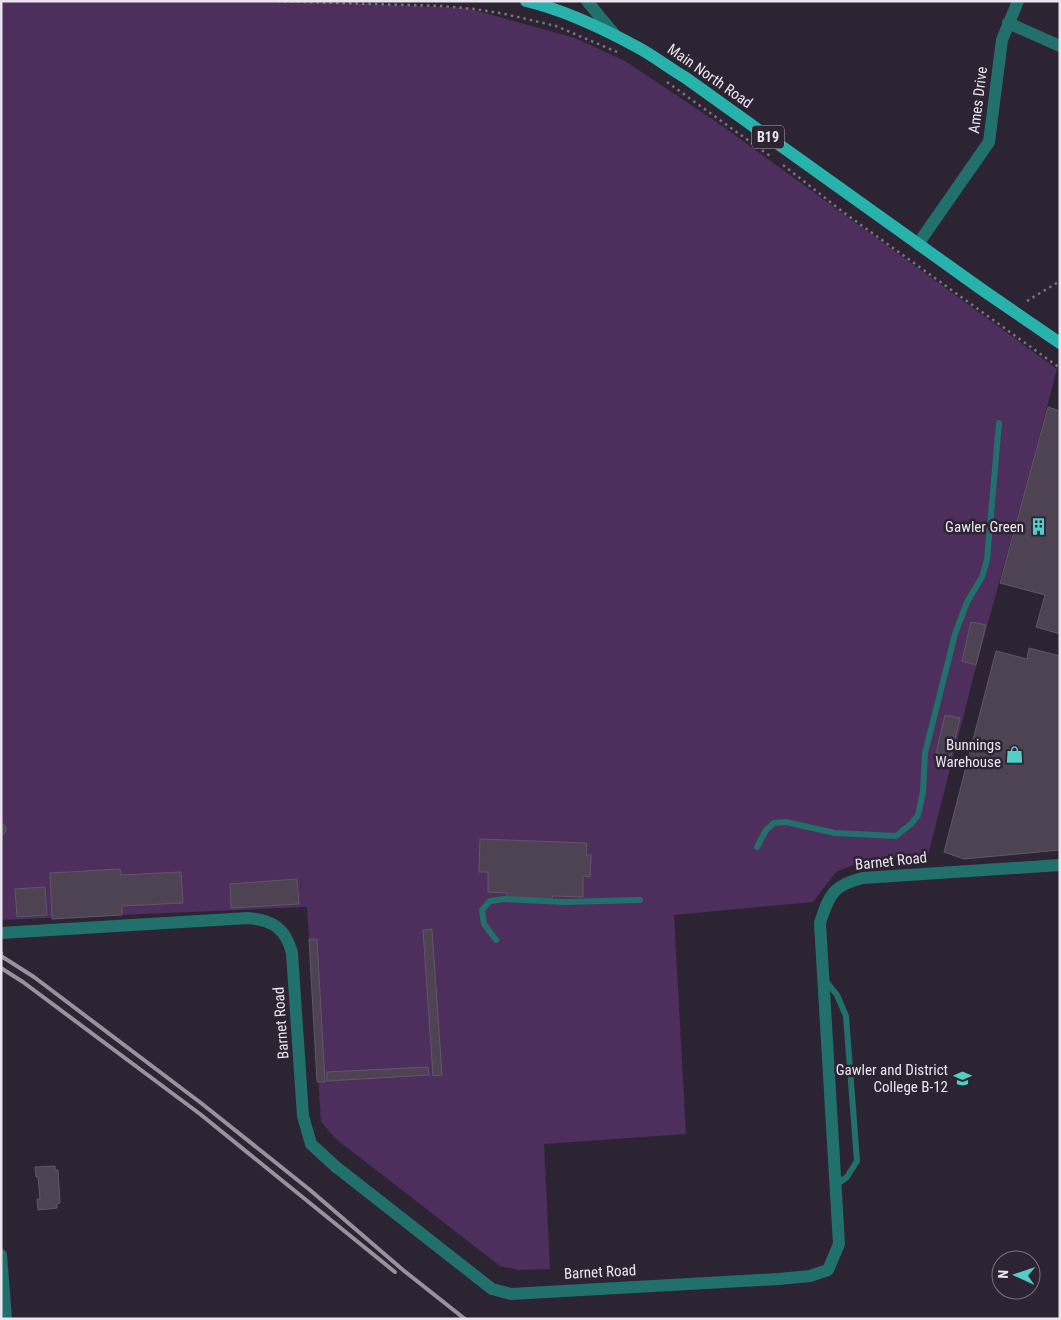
<svg xmlns="http://www.w3.org/2000/svg" width="1061" height="1320" viewBox="0 0 1061 1320" font-family="'Roboto Condensed',sans-serif">
  <style>
    .green { fill: #4d2e5d }
    .building { fill: #4d4353; stroke: #615767 }
    .lines { fill: none; stroke-linecap: round; stroke-linejoin: round }
    .path { stroke: #79727f; stroke-width: 2.5; stroke-dasharray: 2.5 4; stroke-linecap: butt }
    .service { stroke: #22706c; stroke-width: 6 }
    .minor { stroke: #22706c; stroke-width: 12 }
    .tertiary { stroke: #22706c; stroke-width: 12 }
    .primary { stroke: #27b2ac; stroke-width: 12 }
    .rail { stroke: #99919e; stroke-width: 4 }
    .labels { text-anchor: middle; stroke-width: 5; stroke-linejoin: round; paint-order: stroke }
    .shield { fill: #2d2433; stroke: #b1aab6; stroke-width: 1 }
    .shield-label { font-size: 14px; font-weight: bold; fill: #eae4ee }
    .street-label { font-size: 15px; fill: #eae4ee; stroke: #2d2433 }
    .poi-label { font-size: 15px; fill: #eae4ee; stroke: #2d2433; text-anchor: end }
  </style>
  <rect width="100%" height="100%" fill="#2d2433"/>
  <!-- green -->
  <polygon class="green" points="1,1 294,1 467,8 575,38 625,61 721,125 1057,369 1030,471 979,655 927,859 865,860 836,872 813,902 674,915 686,1134 544,1144 550,1269 518,1270 500,1266 336,1139 321,1122 307,907 1,920"/>
  <!-- building -->
  <g class="building">
    <polygon points="1048,407 1060,411 1060,634 1036,627 1045,595 1000,583"/>
    <polygon points="971,622 986,625 976,665 962,661"/>
    <polygon points="1029,648 1060,656 1060,850 964,859 944,852 996,651 1027,659"/>
    <polygon points="945,715 960,718 951,756 936,753"/>
    <polygon points="1,823 5,826 6,831 1,837"/>
    <polygon points="480,839 587,843 586,855 591,855 590,877 583,876 583,897 553,896 552,899 507,898 507,893 488,892 488,872 479,872"/>
    <polygon points="120,869 121,875 181,872 183,903 122,906 122,915 52,919 50,873"/>
    <polygon points="297,879 299,904 231,908 230,884"/>
    <polygon points="45,887 47,915 17,917 15,889"/>
    <polygon points="432,929 442,1075 433,1076 423,930"/>
    <polygon points="309,939 317,939 325,1082 317,1082"/>
    <polygon points="428,1067 429,1075 327,1081 327,1072"/>
    <polygon points="55,1166 55,1170 58,1170 60,1203 57,1204 57,1208 38,1210 37,1199 40,1199 38,1177 36,1177 35,1167"/>
  </g>
  <g class="lines">
    <!-- path -->
    <g class="path">
      <polyline points="271,1 442,6 475,9 505,14 556,26 617,52"/>
      <polyline points="667,82 770,156"/>
      <polyline points="783,165 843,212 1060,368"/>
      <polyline points="1027,301 1060,281"/>
      <polyline points="1,952 5,955 1,957"/>
    </g>
    <!-- service -->
    <g class="service">
      <polyline points="757,847 766,830 774,823 786,822 835,833 896,836 912,823 918,815 923,792 925,753 955,634 967,602 982,577 987,560 999,423"/>
      <polyline points="496,940 484,924 482,910 490,901 504,899 564,902 640,900"/>
      <polyline points="825,980 837,995 846,1016 857,1161 847,1177 836,1185"/>
    </g>
    <!-- minor -->
    <g class="minor">
      <polyline points="1008,23 1060,46"/>
      <polyline points="918,244 989,142 1002,40 1018,1"/>
      <polyline points="1,1255 6,1319"/>
    </g>
    <!-- tertiary -->
    <g class="tertiary">
      <polyline points="587,1 615,35"/>
      <path d="M1,933L248,918C273,920 286,929 292,953L303,1116L311,1144L335,1166L492,1289L511,1294L779,1279L810,1276L828,1270L839,1244L820,923C829,895 833,885 863,878L1060,865"/>
    </g>
    <!-- primary -->
    <path class="primary" d="M526,1C565,10 602,28 637,47C654,56 669,68 686,78L984,291L1060,343"/>
    <!-- rail -->
    <g class="rail">
      <polyline points="1,956 34,977 201,1103 310,1190 403,1270 465,1319"/>
      <polyline points="1,968 23,982 200,1114 395,1272"/>
    </g>
  </g>
  <!-- icons -->
  <defs>
    <symbol id="building-bare" viewBox="-9 -9 18 18"><path d="M-4-6H4V6H1V3H-1V6H-4ZM-2.5-4.3h1.7v1.8h-1.7ZM.8-4.3h1.7v1.8H.8ZM-2.5-1h1.7V.8h-1.7ZM.8-1h1.7V.8H.8Z" fill="#54cdc7" stroke="#2d2433" stroke-width="2.5" paint-order="stroke"/></symbol>
    <symbol id="shop-bare" viewBox="-9 -9 18 18"><path d="M-5-2.5h2.3a2.7 3.5 0 0 1 5.4 0H5L5.5 6h-11ZM-1.5-2.5h3a1.5 2.3 0 0 0-3 0Z" fill="#54cdc7" stroke="#2d2433" stroke-width="2.5" paint-order="stroke"/></symbol>
    <symbol id="school-bare" viewBox="-9 -9 18 18"><path d="M0-5L7-2L0 1L-7-2ZM-4 1L0 2.5L4 1V4Q0 6-4 4Z" fill="#54cdc7" stroke="#2d2433" stroke-width="2.5" paint-order="stroke"/></symbol>
  </defs>
  <g fill-rule="evenodd">
    <use href="#building-bare" x="1026" y="514" width="25" height="25"/>
    <use href="#shop-bare" x="1002" y="742" width="25" height="25"/>
    <use href="#school-bare" x="950" y="1066" width="25" height="25"/>
  </g>
  <g class="labels">
    <!-- shield labels -->
    <rect class="shield" x="752" y="125.5" width="32" height="23" rx="4"/>
    <g class="shield-label">
      <text x="768" y="142">B19</text>
    </g>
    <!-- street labels -->
    <g class="street-label">
      <text transform="translate(710 76) rotate(35)" y="5">Main North Road</text>
      <text transform="translate(978 100) rotate(-83)" y="5">Ames Drive</text>
      <text transform="translate(891 861) rotate(-6)" y="5">Barnet Road</text>
      <text transform="translate(281 1023) rotate(-94)" y="5">Barnet Road</text>
      <text transform="translate(600 1272) rotate(-3)" y="5">Barnet Road</text>
    </g>
    <!-- poi labels -->
    <g class="poi-label">
      <text x="1024" y="532">Gawler Green</text>
      <text x="1001" y="750">Bunnings<tspan x="1001" dy="17">Warehouse</tspan></text>
      <text x="948" y="1075">Gawler and District<tspan x="948" dy="17">College B-12</tspan></text>
    </g>
  </g>
  <!-- border -->
  <rect width="1061" height="1320" fill="none" stroke="#eae4ee" stroke-width="5"/>
  <!-- north arrow -->
  <g transform="translate(1016 1275) rotate(273)"><circle r="24" fill="#2d2433" stroke="#79717e"/>
  <path d="M0-4L9 19L0 12L-9 19Z" fill="#54cdc7"/>
  <text y="-8" font-size="14" font-weight="bold" text-anchor="middle" fill="#eae4ee">N</text>
  </g>
</svg>
